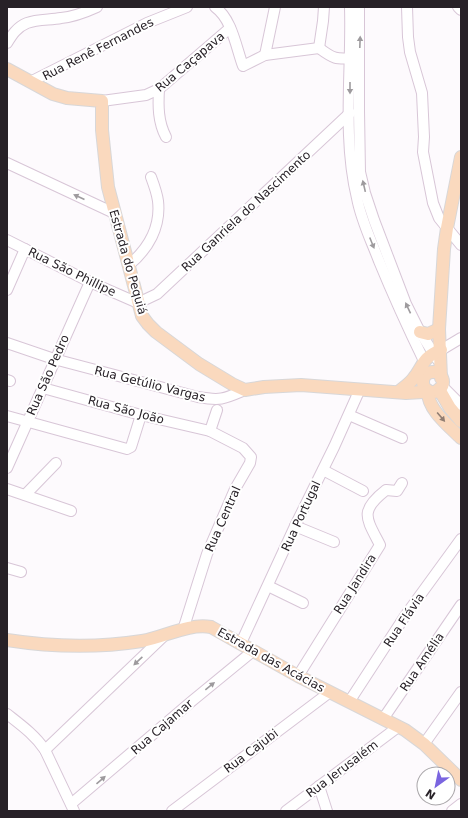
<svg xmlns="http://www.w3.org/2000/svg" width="468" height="818" viewBox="0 0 468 818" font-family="'DejaVu Sans',sans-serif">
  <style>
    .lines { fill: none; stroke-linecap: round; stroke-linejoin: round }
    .minor-casing { stroke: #d8c6d7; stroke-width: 12 }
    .major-casing { stroke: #d8d7d8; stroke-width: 14 }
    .minor { stroke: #fff; stroke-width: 10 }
    .major { stroke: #fad9be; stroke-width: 12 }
    .oneway { fill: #9e9b9e }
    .oneway2 { fill: #907d72 }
    .labels { text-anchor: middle; stroke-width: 4; stroke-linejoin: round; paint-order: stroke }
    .street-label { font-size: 12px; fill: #272127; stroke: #fff }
  </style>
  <rect width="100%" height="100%" fill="#fdfafd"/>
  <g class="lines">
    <defs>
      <g id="minor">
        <path d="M215,7C232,19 236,47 243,66L265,55L319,48"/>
        <path d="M350,7C352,70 342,136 357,198C361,220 371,240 379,261C393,295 408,328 424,361"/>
        <polyline points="359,7 359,111 360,172 365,193 374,220 406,304 420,332 437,359"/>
        <polyline points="407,7 408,37 410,52 422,93 424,137 423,152 433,203 439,218 461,245"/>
        <polyline points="458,7 461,10"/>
        <path d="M7,43C12,35 17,27 27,23C37,19 50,20 61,18C74,17 86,12 97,7"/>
        <path d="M319,48C335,60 336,59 356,58"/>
        <polyline points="319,48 323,21 324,7"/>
        <polyline points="265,55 275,7"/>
        <polyline points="30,82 147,23 187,7"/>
        <path d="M159,89C158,106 158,122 166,137"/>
        <polyline points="102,101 146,95 159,89 230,28"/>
        <polyline points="7,163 114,213"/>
        <polyline points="7,240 90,282 138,303 157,294 350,113"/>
        <path d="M129,265C148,249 161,227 158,201C157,193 154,185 151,177"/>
        <polyline points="7,290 25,249"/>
        <path d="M7,343L54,359L198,397C221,401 224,399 245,390"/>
        <polyline points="441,350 461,338"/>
        <polyline points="7,380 10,381"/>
        <polyline points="442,386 461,405"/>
        <polyline points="43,388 141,415 210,431 243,448 251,457 250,463 235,489 207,554 183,630"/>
        <polyline points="349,415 402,438"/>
        <polyline points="7,416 127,449 131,447 141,415"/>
        <polyline points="210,431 217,410"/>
        <polyline points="7,468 90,282"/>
        <polyline points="323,470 363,491"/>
        <polyline points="7,489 71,511"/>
        <polyline points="25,495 56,463"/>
        <polyline points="295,526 334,542"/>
        <polyline points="7,568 21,572"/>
        <polyline points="268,586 303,603"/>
        <polyline points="241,643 295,526 334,447 360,389"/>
        <path d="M298,676L380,545C366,518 359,511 386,490L397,491L402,483"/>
        <polyline points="349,702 405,616 461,539"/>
        <path d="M7,714C21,725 35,735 45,750L74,811"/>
        <polyline points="383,719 461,605"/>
        <polyline points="424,744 461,692"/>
        <polyline points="45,750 166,634"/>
        <polyline points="319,786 327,811"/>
        <polyline points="71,804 192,701 253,651"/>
        <polyline points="172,811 330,692"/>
        <polyline points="286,811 398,727"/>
        <polyline points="452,811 461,804"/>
      </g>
      <g id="major">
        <polyline points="7,69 53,94 67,98 102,101 102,130 108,187 142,316 148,324 156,332 199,364 232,384 245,390 264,387 301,385 406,393 423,392 427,390"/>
        <polyline points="420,332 428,334 439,329"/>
        <circle cx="433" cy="382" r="10"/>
        <polyline points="441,378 439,329 444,249 447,228 461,157"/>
        <polyline points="439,389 450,408 461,421"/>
        <path d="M428,391C427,409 449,426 461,438"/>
        <path d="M398,392C403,388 409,384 413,379C424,366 421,358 441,350"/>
        <path d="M7,640C52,647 97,648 142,641C165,637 188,623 211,627L298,676L405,730L424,744L461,780"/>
      </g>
    </defs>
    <!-- minor casing -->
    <use href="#minor" class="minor-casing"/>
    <!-- major casing -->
    <use href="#major" class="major-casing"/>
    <!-- minor -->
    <use href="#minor" class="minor"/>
    <!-- major -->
    <use href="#major" class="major"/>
  </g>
  <!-- one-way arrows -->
  <defs><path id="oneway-solid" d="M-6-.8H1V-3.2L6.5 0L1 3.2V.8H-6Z"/></defs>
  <g class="oneway">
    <use href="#oneway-solid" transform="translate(360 42) rotate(-88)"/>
    <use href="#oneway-solid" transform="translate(350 88) rotate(90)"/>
    <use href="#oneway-solid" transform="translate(364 186) rotate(-103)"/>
    <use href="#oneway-solid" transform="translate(79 197) rotate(-156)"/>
    <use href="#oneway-solid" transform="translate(372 243) rotate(68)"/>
    <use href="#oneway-solid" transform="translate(408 308) rotate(-115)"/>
    <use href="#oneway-solid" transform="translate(138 661) rotate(137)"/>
    <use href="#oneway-solid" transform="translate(210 686) rotate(-39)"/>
    <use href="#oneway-solid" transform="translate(101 780) rotate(-41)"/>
  </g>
  <use class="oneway2" href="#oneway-solid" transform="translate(441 417) rotate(50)"/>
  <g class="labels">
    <!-- street labels -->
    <g class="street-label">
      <text transform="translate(98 49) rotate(-27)" y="4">Rua Renê Fernandes</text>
      <text transform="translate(190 62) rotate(-40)" y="4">Rua Caçapava</text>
      <text transform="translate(246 211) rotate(-43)" y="4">Rua Ganriela do Nascimento</text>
      <text transform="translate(128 262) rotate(74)" y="4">Estrada do Pequiá</text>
      <text transform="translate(72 272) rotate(26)" y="4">Rua São Phillipe</text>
      <text transform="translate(48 375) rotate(-66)" y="4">Rua São Pedro</text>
      <text transform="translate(150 384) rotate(14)" y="4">Rua Getúlio Vargas</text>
      <text transform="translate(126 410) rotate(15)" y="4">Rua São João</text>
      <text transform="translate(301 516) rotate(-65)" y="4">Rua Portugal</text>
      <text transform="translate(223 519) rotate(-66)" y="4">Rua Central</text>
      <text transform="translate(355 584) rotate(-58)" y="4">Rua Jandira</text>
      <text transform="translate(404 620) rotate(-56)" y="4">Rua Flávia</text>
      <text transform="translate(271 660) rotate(29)" y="4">Estrada das Acácias</text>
      <text transform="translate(422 662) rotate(-56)" y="4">Rua Amélia</text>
      <text transform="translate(162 727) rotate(-41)" y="4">Rua Cajamar</text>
      <text transform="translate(251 751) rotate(-37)" y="4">Rua Cajubi</text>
      <text transform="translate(342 769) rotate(-37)" y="4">Rua Jerusalém</text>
    </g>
  </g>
  <!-- border -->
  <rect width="468" height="818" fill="none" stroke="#272127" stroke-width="16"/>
  <!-- north arrow -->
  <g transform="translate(436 786) rotate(213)"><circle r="19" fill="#ffffff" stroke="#a9a6a9"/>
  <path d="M0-3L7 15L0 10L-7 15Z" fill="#7a65e0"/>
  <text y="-6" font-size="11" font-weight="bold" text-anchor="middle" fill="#272127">N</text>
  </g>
</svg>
